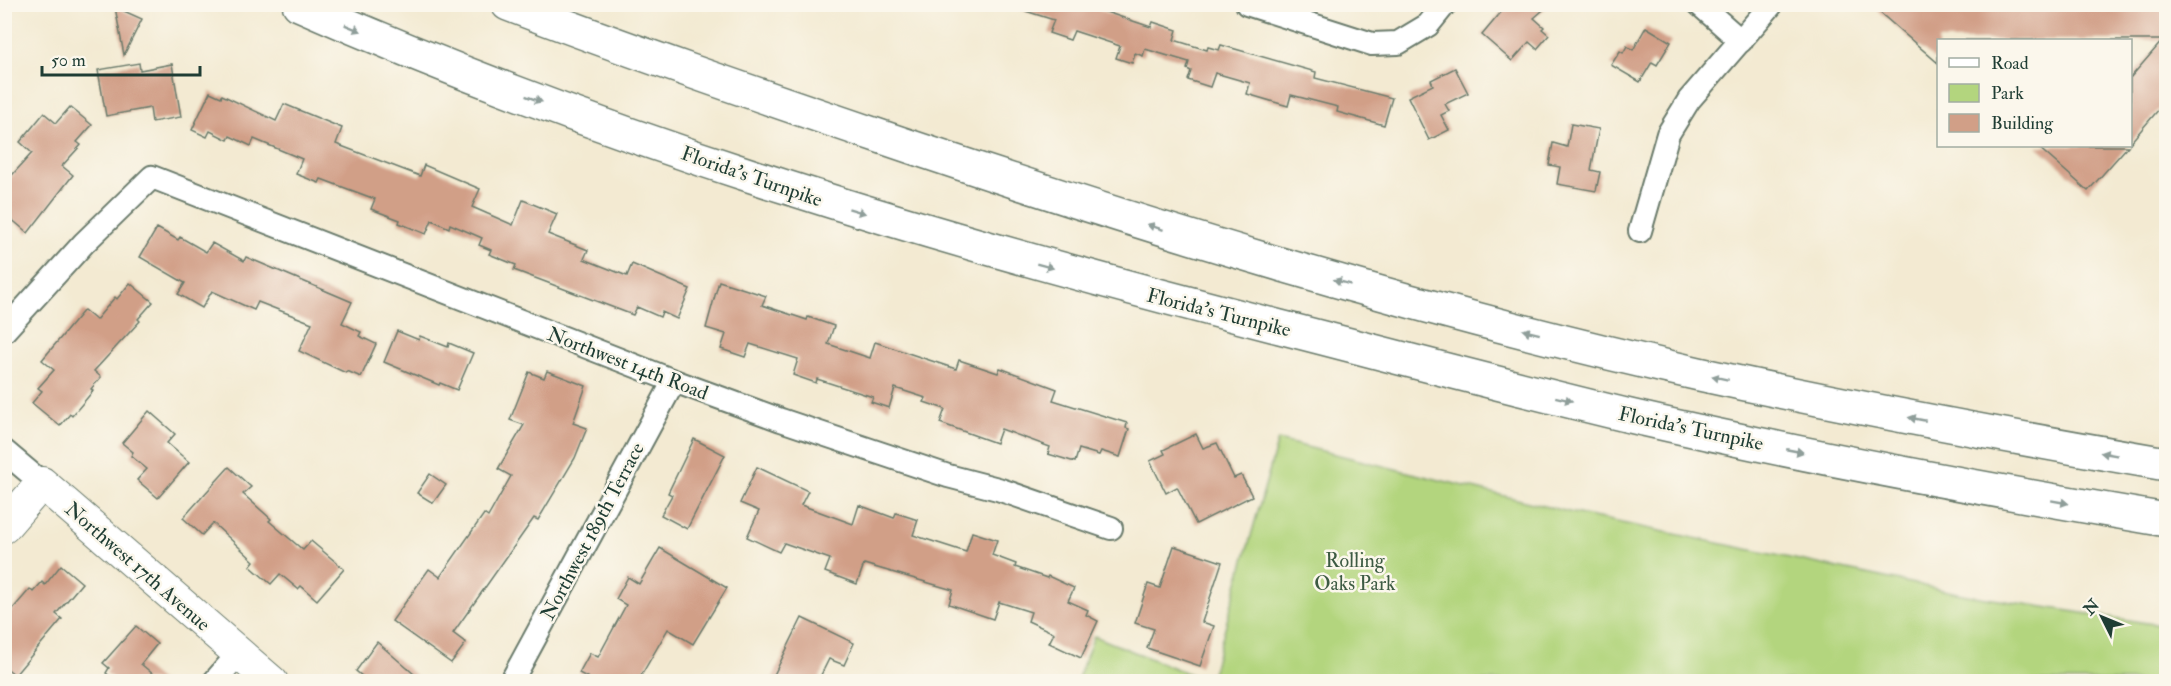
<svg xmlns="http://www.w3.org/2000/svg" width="2171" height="686" viewBox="0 0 2171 686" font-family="'IM FELL Double Pica',serif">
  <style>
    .green { fill: #b3d57e; stroke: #698959; stroke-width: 1.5 }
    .building { fill: #d19f87 }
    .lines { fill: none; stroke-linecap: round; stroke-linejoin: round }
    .street-casing { stroke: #697a6b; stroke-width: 26 }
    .secondary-casing { stroke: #697a6b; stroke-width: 34 }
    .highway-casing { stroke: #697a6b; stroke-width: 36 }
    .street { stroke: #fff; stroke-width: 22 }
    .secondary { stroke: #fff; stroke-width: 32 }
    .highway { stroke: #fff; stroke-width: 33 }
    .oneway { fill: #8f9e9a }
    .labels { text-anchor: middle; stroke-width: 5; stroke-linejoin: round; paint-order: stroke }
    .street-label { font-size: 20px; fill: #1f3d34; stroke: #fbf7ec }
    .park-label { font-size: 20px; fill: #3d5b43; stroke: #fbf7ec }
  </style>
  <rect width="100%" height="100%" fill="#fbf7ec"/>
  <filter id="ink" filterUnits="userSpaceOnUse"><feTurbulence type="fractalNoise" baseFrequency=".0167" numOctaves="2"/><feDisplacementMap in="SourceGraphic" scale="12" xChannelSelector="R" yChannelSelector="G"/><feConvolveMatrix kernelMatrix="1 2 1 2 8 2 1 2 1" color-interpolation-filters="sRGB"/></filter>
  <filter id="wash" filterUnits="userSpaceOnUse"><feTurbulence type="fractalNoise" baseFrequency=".008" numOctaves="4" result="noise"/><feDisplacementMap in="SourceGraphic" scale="24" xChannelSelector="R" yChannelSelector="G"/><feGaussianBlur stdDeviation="1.35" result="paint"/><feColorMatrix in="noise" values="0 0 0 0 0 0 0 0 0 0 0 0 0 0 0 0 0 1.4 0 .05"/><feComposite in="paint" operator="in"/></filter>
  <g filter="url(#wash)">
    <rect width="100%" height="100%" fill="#f3ead2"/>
    <!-- green -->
    <g class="green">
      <polygon points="1278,440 1569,512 1967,595 2166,626 2166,681 1210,681"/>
      <polygon points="1094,636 1207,681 1077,681"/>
    </g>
    <g id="blocks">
      <!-- building -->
      <g class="building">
        <polygon points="1017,4 1082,4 1151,27 1153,22 1177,30 1174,40 1207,50 1208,47 1219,50 1221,45 1316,72 1315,78 1392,98 1384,125 1337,112 1338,107 1291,95 1288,106 1247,94 1250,83 1215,73 1210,87 1188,80 1191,71 1187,69 1189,62 1145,49 1143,56 1135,53 1132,63 1116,58 1120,46 1074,31 1070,40 1049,33 1054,20 1016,8"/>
        <polygon points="1508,4 1550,4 1534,18 1544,27 1542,29 1549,35 1537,49 1529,42 1512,61 1482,35"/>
        <polygon points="1870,4 2166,4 2166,101 2130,143 2130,78 2163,40 1938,40 1938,63"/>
        <polygon points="115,7 142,19 124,55"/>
        <polygon points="1646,27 1671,42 1657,65 1652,62 1640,82 1611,65 1620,51 1623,53 1627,46 1633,50"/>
        <polygon points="139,63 140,70 172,64 181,117 152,122 150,108 106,116 98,70"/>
        <polygon points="1455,68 1468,93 1445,104 1449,111 1441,115 1449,130 1429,140 1408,97 1433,85 1431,80"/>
        <polygon points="210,92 221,97 222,95 276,121 284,104 342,128 336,144 420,176 424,165 480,189 472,207 513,225 523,200 557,214 548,234 588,250 584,259 627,276 632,264 690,289 677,319 662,312 660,317 637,307 633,315 514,270 516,265 489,254 491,250 479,245 482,238 450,224 449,228 432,220 426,234 399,223 400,220 371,209 375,199 321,179 319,183 296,174 302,159 254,139 251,146 230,136 228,140 210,131 207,137 192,130"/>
        <polygon points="70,107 92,125 77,142 81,145 62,166 73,175 28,233 4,213 4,184 32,153 20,142 44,113 56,123"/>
        <polygon points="1571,124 1599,129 1591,170 1600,172 1596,191 1557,184 1560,167 1549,165 1553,143 1567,147"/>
        <polygon points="2037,146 2128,146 2088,191"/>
        <polygon points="157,228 178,240 180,237 206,252 212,243 244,261 246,257 352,302 342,323 361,332 359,336 376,344 361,377 347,371 346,373 299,351 312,323 258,302 254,310 212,291 202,308 178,294 185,283 140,257"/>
        <polygon points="719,281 766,296 762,305 807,320 808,317 834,326 828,344 870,358 875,342 956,369 959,360 998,373 1000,368 1057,389 1053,400 1127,423 1126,428 1129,429 1120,457 1101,451 1099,455 1079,449 1075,462 1048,454 1050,447 1001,429 996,443 940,423 945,409 924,402 926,398 895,388 889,408 871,402 873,397 817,379 816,383 793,375 798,359 750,344 745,357 721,349 726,334 706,328"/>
        <polygon points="130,283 153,302 138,319 140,321 94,371 101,377 91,389 93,391 72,416 70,414 60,426 32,403 42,391 38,388 54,370 42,360 84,310 96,320 115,297 117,299"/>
        <polygon points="397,331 419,340 420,336 448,347 449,343 473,353 457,390 440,383 439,385 384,362"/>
        <polygon points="547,371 586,386 573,423 587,428 575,458 538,520 534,518 453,633 466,643 451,663 392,621 429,569 440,577 484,514 488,517 511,476 498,469 524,425 510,420 529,372 544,378"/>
        <polygon points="149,411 175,434 167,443 189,462 158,498 137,480 147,469 131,456 133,452 122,443"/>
        <polygon points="1196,434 1203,448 1217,443 1234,478 1241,475 1252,496 1196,524 1177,487 1166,493 1150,461 1165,454 1163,450"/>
        <polygon points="694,439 725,455 687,529 661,515 672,495 668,493"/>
        <polygon points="229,467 251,487 243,494 271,519 269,521 303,550 311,541 344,569 317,600 301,586 298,589 280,574 271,584 250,566 254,561 213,523 202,535 183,518"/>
        <polygon points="757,467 808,491 801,505 853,524 859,505 894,518 896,513 918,520 913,535 966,552 972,532 997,540 992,555 1016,564 1015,567 1047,578 1048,576 1074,588 1068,601 1088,610 1086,615 1098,621 1081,658 1049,643 1054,633 1028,621 1031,612 999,602 993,619 949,604 953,590 864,564 857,584 825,572 830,559 784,543 779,552 747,537 759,511 740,503"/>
        <polygon points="430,474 446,485 433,503 417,493"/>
        <polygon points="1174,546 1222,562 1202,622 1214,626 1200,666 1147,648 1154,629 1135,623 1148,584 1160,588"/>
        <polygon points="660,548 727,588 693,644 668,629 638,681 594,681 579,673 590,653 598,657 626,605 616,599 628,577 639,584"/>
        <polygon points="61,565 82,583 56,614 62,619 15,675 4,666 4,619 30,589 33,592 42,582 45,585"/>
        <polygon points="802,618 854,643 844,665 829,659 818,681 771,681"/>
        <polygon points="136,626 157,644 141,664 161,681 116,681 106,673 109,668 103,663"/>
        <polygon points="377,642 422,681 368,681 356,671"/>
      </g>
    </g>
  </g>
  <g filter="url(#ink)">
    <use href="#blocks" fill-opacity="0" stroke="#697a6b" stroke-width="1.5"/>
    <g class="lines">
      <defs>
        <g id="street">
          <polyline points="1247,4 1372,44 1398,43 1428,25 1445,4"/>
          <polyline points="1699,4 1741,41"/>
          <polyline points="1640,231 1668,134 1689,100 1772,4"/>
          <polyline points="4,331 84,243 152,177 674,381 781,420 948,476 998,489 1111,528"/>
          <polyline points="4,451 42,483"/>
          <polyline points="214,682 239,653"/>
          <polyline points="511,682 674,381"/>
        </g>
        <polyline id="secondary" points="4,527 42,483 272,682"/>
        <g id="highway">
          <path d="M299,4C615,144 947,242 1280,327C1397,357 1513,388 1630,416C1808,457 1987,490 2166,520"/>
          <path d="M508,4C630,51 753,93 876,135C1146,227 1420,311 1699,374C1854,408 2010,437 2166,464"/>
        </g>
      </defs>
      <!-- street casing -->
      <use href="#street" class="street-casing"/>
      <!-- secondary casing -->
      <use href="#secondary" class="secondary-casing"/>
      <!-- highway casing -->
      <use href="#highway" class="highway-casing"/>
      <!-- street -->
      <use href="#street" class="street"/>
      <!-- secondary -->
      <use href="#secondary" class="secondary"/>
      <!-- highway -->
      <use href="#highway" class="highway"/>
    </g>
    <!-- one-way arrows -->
    <defs><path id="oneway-solid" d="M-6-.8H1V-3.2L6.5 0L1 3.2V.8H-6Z" transform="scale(1.5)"/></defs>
    <g class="oneway">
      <use href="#oneway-solid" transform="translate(353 28) rotate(22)"/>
      <use href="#oneway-solid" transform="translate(534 99) rotate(20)"/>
      <use href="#oneway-solid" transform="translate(857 211) rotate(17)"/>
      <use href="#oneway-solid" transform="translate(1155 227) rotate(-162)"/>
      <use href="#oneway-solid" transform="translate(1045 266) rotate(15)"/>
      <use href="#oneway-solid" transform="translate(1342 282) rotate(-164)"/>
      <use href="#oneway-solid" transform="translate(1531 332) rotate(-166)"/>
      <use href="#oneway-solid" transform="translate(1720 378) rotate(-168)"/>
      <use href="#oneway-solid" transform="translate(1564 399) rotate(14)"/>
      <use href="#oneway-solid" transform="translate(1917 419) rotate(-169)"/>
      <use href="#oneway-solid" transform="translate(1795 451) rotate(11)"/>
      <use href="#oneway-solid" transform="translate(2109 454) rotate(-170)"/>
      <use href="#oneway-solid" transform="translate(2060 502) rotate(10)"/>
    </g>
  </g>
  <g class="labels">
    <!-- street labels -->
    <g class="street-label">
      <text transform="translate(752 176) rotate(19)" y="7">Florida's Turnpike</text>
      <text transform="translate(1219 312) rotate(14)" y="7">Florida's Turnpike</text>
      <text transform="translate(628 363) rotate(21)" y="7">Northwest 14th Road</text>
      <text transform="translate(1691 428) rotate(12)" y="7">Florida's Turnpike</text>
      <text transform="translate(592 531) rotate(-62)" y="7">Northwest 189th Terrace</text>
      <text transform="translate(138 566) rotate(41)" y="7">Northwest 17th Avenue</text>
    </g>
    <!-- park labels -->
    <g class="park-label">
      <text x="1355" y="567">Rolling<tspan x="1355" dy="23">Oaks Park</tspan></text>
    </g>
  </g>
  <!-- margin -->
  <rect width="2171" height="686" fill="none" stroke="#fbf7ec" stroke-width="24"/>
  <!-- legend -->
  <rect x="1937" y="39" width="195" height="108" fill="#fbf7ec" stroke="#a3ada2" stroke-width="1.5"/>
  <rect x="1949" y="58" width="30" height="9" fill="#ffffff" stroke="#a3ada2" stroke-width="1.5"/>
  <text x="1991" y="69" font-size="18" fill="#1f3d34">Road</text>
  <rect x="1949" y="84" width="30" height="18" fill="#b3d57e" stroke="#a3ada2" stroke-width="1.5"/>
  <text x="1991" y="99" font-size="18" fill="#1f3d34">Park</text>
  <rect x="1949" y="114" width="30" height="18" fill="#d19f87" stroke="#a3ada2" stroke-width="1.5"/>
  <text x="1991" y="129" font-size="18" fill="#1f3d34">Building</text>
  <!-- north arrow -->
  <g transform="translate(2102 617) rotate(313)" stroke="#fbf7ec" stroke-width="4.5" paint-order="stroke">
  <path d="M0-4.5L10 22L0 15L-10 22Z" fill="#1f3d34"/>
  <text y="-9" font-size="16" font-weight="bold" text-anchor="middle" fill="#1f3d34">N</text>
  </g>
  <!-- scale -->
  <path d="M42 66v9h158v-9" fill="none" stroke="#1f3d34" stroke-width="3"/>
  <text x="51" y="66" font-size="18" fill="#1f3d34" stroke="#fbf7ec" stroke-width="4.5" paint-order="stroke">50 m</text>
</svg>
